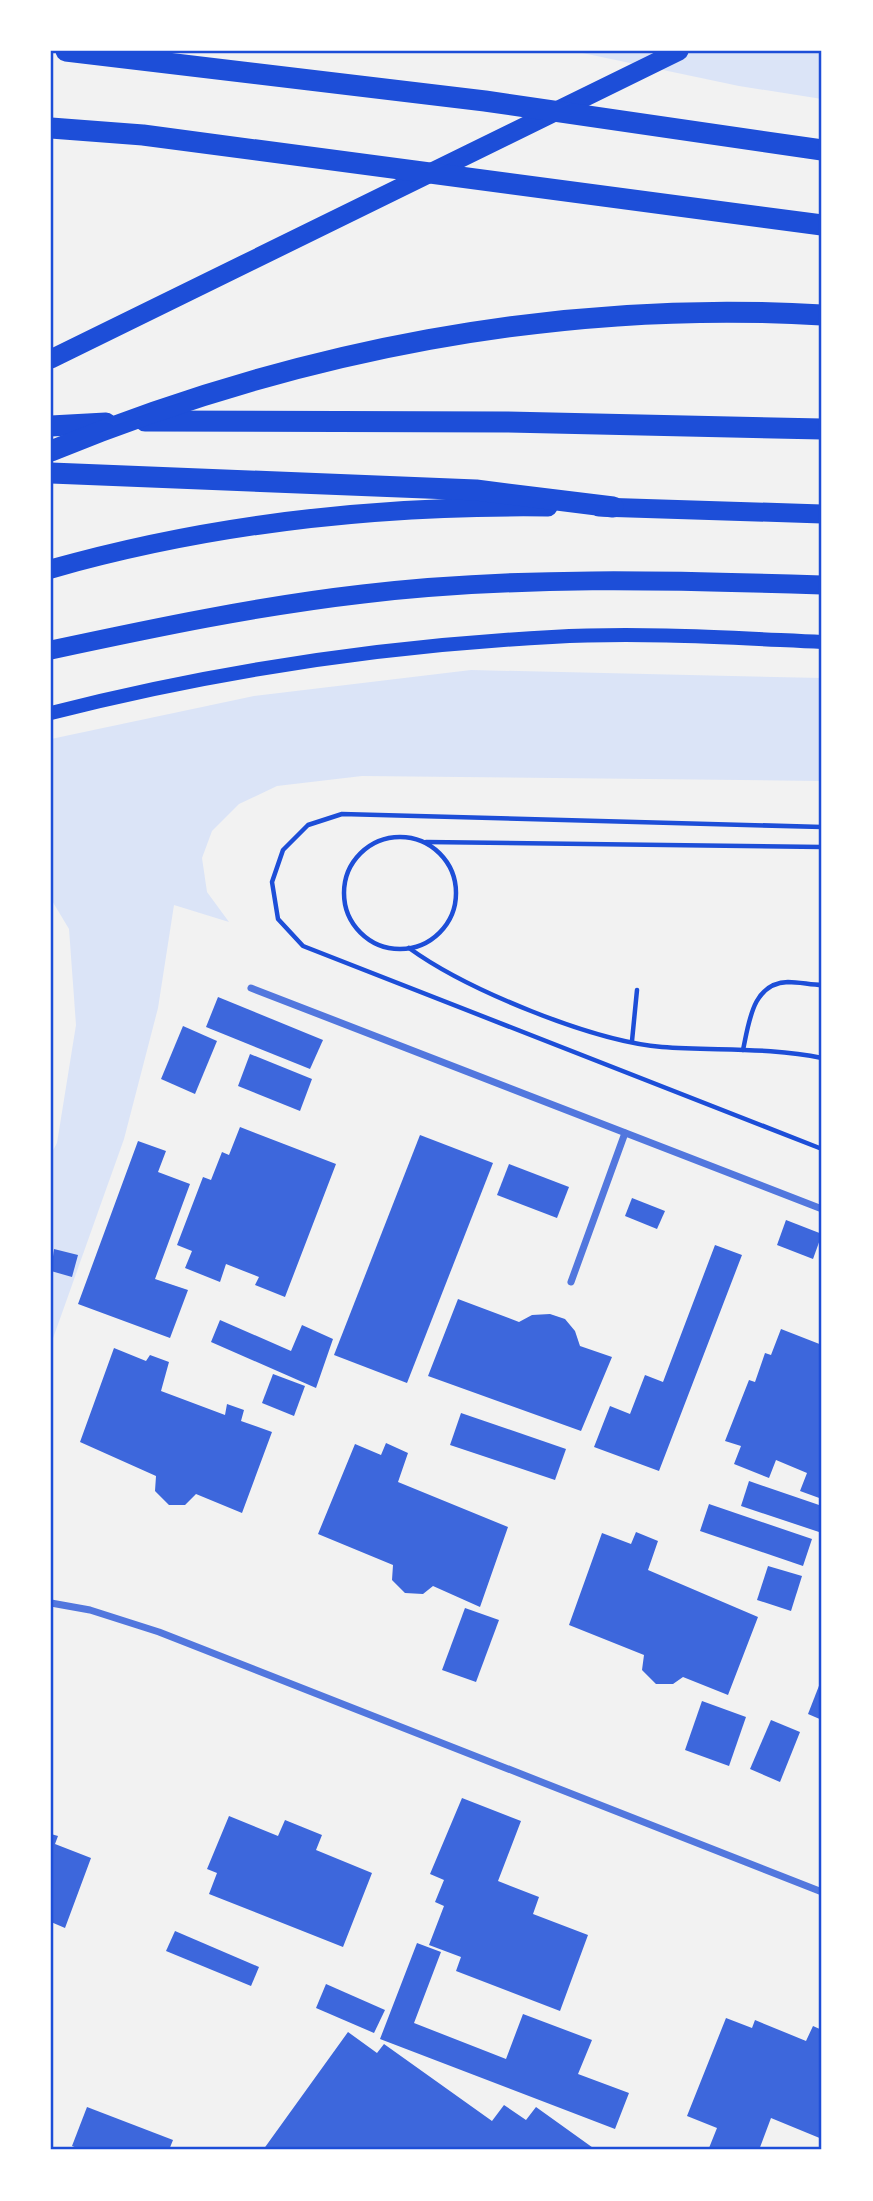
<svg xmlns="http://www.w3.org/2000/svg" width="873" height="2201" viewBox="0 0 873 2201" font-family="Karla,sans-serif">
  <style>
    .green { fill: #dbe4f7 }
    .building { fill: #3d67dc }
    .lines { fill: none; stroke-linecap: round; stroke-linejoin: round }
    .path { stroke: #1d4ed8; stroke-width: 4.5 }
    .minor { stroke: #5277de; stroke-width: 7 }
    .secondary { stroke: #1d4ed8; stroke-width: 14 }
    .trunk { stroke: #1d4ed8; stroke-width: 19 }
    .motorway { stroke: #1d4ed8; stroke-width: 21 }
    .neatline { fill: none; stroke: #1d4ed8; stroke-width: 2.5 }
  </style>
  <rect width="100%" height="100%" fill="#f2f2f2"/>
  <!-- green -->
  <g class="green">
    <polygon points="573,51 822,51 822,99 739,86"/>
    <polygon points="471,670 822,678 822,781 362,776 277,786 239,804 212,831 202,858 207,892 229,922 174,905 158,1008 124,1139 51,1344 51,1154 57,1143 76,1025 69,929 51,899 51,739 254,696"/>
  </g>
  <!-- building -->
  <g class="building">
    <polygon points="218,997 323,1040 310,1069 206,1027"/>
    <polygon points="183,1026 217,1041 195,1094 161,1079"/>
    <polygon points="250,1054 312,1079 300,1111 238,1086"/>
    <polygon points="240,1127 336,1164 285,1297 255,1285 259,1277 226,1264 220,1282 185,1268 192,1251 177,1245 203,1177 211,1180 222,1152 229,1155"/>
    <polygon points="420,1135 493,1163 407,1383 334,1355"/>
    <polygon points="138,1141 166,1151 158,1172 190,1184 155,1279 188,1290 170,1338 78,1304"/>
    <polygon points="509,1164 569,1187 557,1218 497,1195"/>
    <polygon points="632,1198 665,1211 657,1229 625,1216"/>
    <polygon points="786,1220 822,1234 813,1259 777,1245"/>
    <polygon points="715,1245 742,1255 659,1471 594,1447 610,1406 630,1414 645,1375 663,1382"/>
    <polygon points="54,1249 78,1255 72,1277 51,1271"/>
    <polygon points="458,1299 519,1322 532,1315 550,1314 565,1319 575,1331 580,1346 612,1357 581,1431 428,1376"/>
    <polygon points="220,1320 291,1351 302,1325 333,1339 316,1388 211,1342"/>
    <polygon points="781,1329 822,1345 822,1499 800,1491 807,1473 776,1460 769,1478 734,1464 741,1446 725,1441 749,1380 755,1382 765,1353 771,1355"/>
    <polygon points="114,1348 146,1361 150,1355 169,1362 161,1391 225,1415 227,1404 244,1410 241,1421 272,1432 242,1513 196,1494 185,1505 169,1505 155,1491 156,1476 80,1442"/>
    <polygon points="273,1374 305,1386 294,1416 262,1403"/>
    <polygon points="461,1413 566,1449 555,1480 450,1445"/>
    <polygon points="386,1443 408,1453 398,1482 508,1527 480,1607 433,1586 423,1594 405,1593 392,1580 393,1565 318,1534 355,1444 381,1455"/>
    <polygon points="749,1481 822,1506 822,1533 741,1506"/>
    <polygon points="709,1504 812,1539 803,1566 700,1531"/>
    <polygon points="636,1532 658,1541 648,1570 758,1617 728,1695 683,1677 673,1684 656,1684 642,1670 644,1655 569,1625 602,1533 631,1544"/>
    <polygon points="768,1566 802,1576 791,1611 757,1600"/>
    <polygon points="465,1608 499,1620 476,1682 442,1670"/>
    <polygon points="822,1678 822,1720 808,1714"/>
    <polygon points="702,1701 746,1717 729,1766 685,1750"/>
    <polygon points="771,1720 800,1732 780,1782 750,1769"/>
    <polygon points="462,1798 521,1821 498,1881 539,1897 533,1914 588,1935 560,2011 456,1971 461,1957 429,1945 444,1906 435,1902 444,1880 430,1874"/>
    <polygon points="229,1816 278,1836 285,1820 322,1835 316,1850 372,1873 343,1947 209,1894 217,1873 207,1869"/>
    <polygon points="51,1834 58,1836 55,1844 91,1858 65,1928 51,1922"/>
    <polygon points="175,1931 259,1967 251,1986 166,1951"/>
    <polygon points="417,1943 441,1952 414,2023 506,2059 523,2014 592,2040 578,2074 629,2093 615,2129 380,2039"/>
    <polygon points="326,1984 385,2010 374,2033 316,2008"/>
    <polygon points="726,2018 752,2028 755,2020 806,2041 813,2026 822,2030 822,2139 771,2118 759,2150 709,2148 717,2128 687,2116"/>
    <polygon points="348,2032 377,2053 384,2044 492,2121 504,2105 526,2120 536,2107 596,2150 263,2150"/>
    <polygon points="87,2107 173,2140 169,2150 82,2150 72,2146"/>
  </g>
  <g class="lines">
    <!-- path -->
    <g class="path">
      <polyline points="822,827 342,814 308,825 283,850 272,882 278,919 303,946 822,1149"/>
      <circle cx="400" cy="893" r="56"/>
      <polyline points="426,842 822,847"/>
      <path d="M409,948C467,990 592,1041 662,1047C716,1051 770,1047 822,1058"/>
      <polyline points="632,1041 637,990"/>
      <path d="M743,1050C749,1023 752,983 788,982C800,982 811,985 822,985"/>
    </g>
    <!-- minor -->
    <g class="minor">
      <polyline points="251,988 822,1209"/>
      <polyline points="571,1282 625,1133"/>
      <polyline points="51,1603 90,1610 159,1632 822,1892"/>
    </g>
    <!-- secondary -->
    <path class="secondary" d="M51,713C215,671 383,646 552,637C642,632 732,638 822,642"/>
    <!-- trunk -->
    <g class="trunk">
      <polyline points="51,359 679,51"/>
      <polyline points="599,507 822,514"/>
      <path d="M51,569C213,523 379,505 548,507"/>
      <path d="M51,650C154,628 258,606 363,594C515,576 669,580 822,585"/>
    </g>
    <!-- motorway -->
    <g class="motorway">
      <polyline points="66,51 485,101 822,150"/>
      <polyline points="51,128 143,135 822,225"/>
      <polyline points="145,421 507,422 822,429"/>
      <polyline points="51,426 106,423"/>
      <path d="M51,451C295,351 558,299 822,315"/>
      <polyline points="51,473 476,490 613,507"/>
    </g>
  </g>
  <!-- border -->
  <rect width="873" height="2201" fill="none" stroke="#ffffff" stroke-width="105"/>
  <rect x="52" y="52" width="768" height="2096" class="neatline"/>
</svg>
